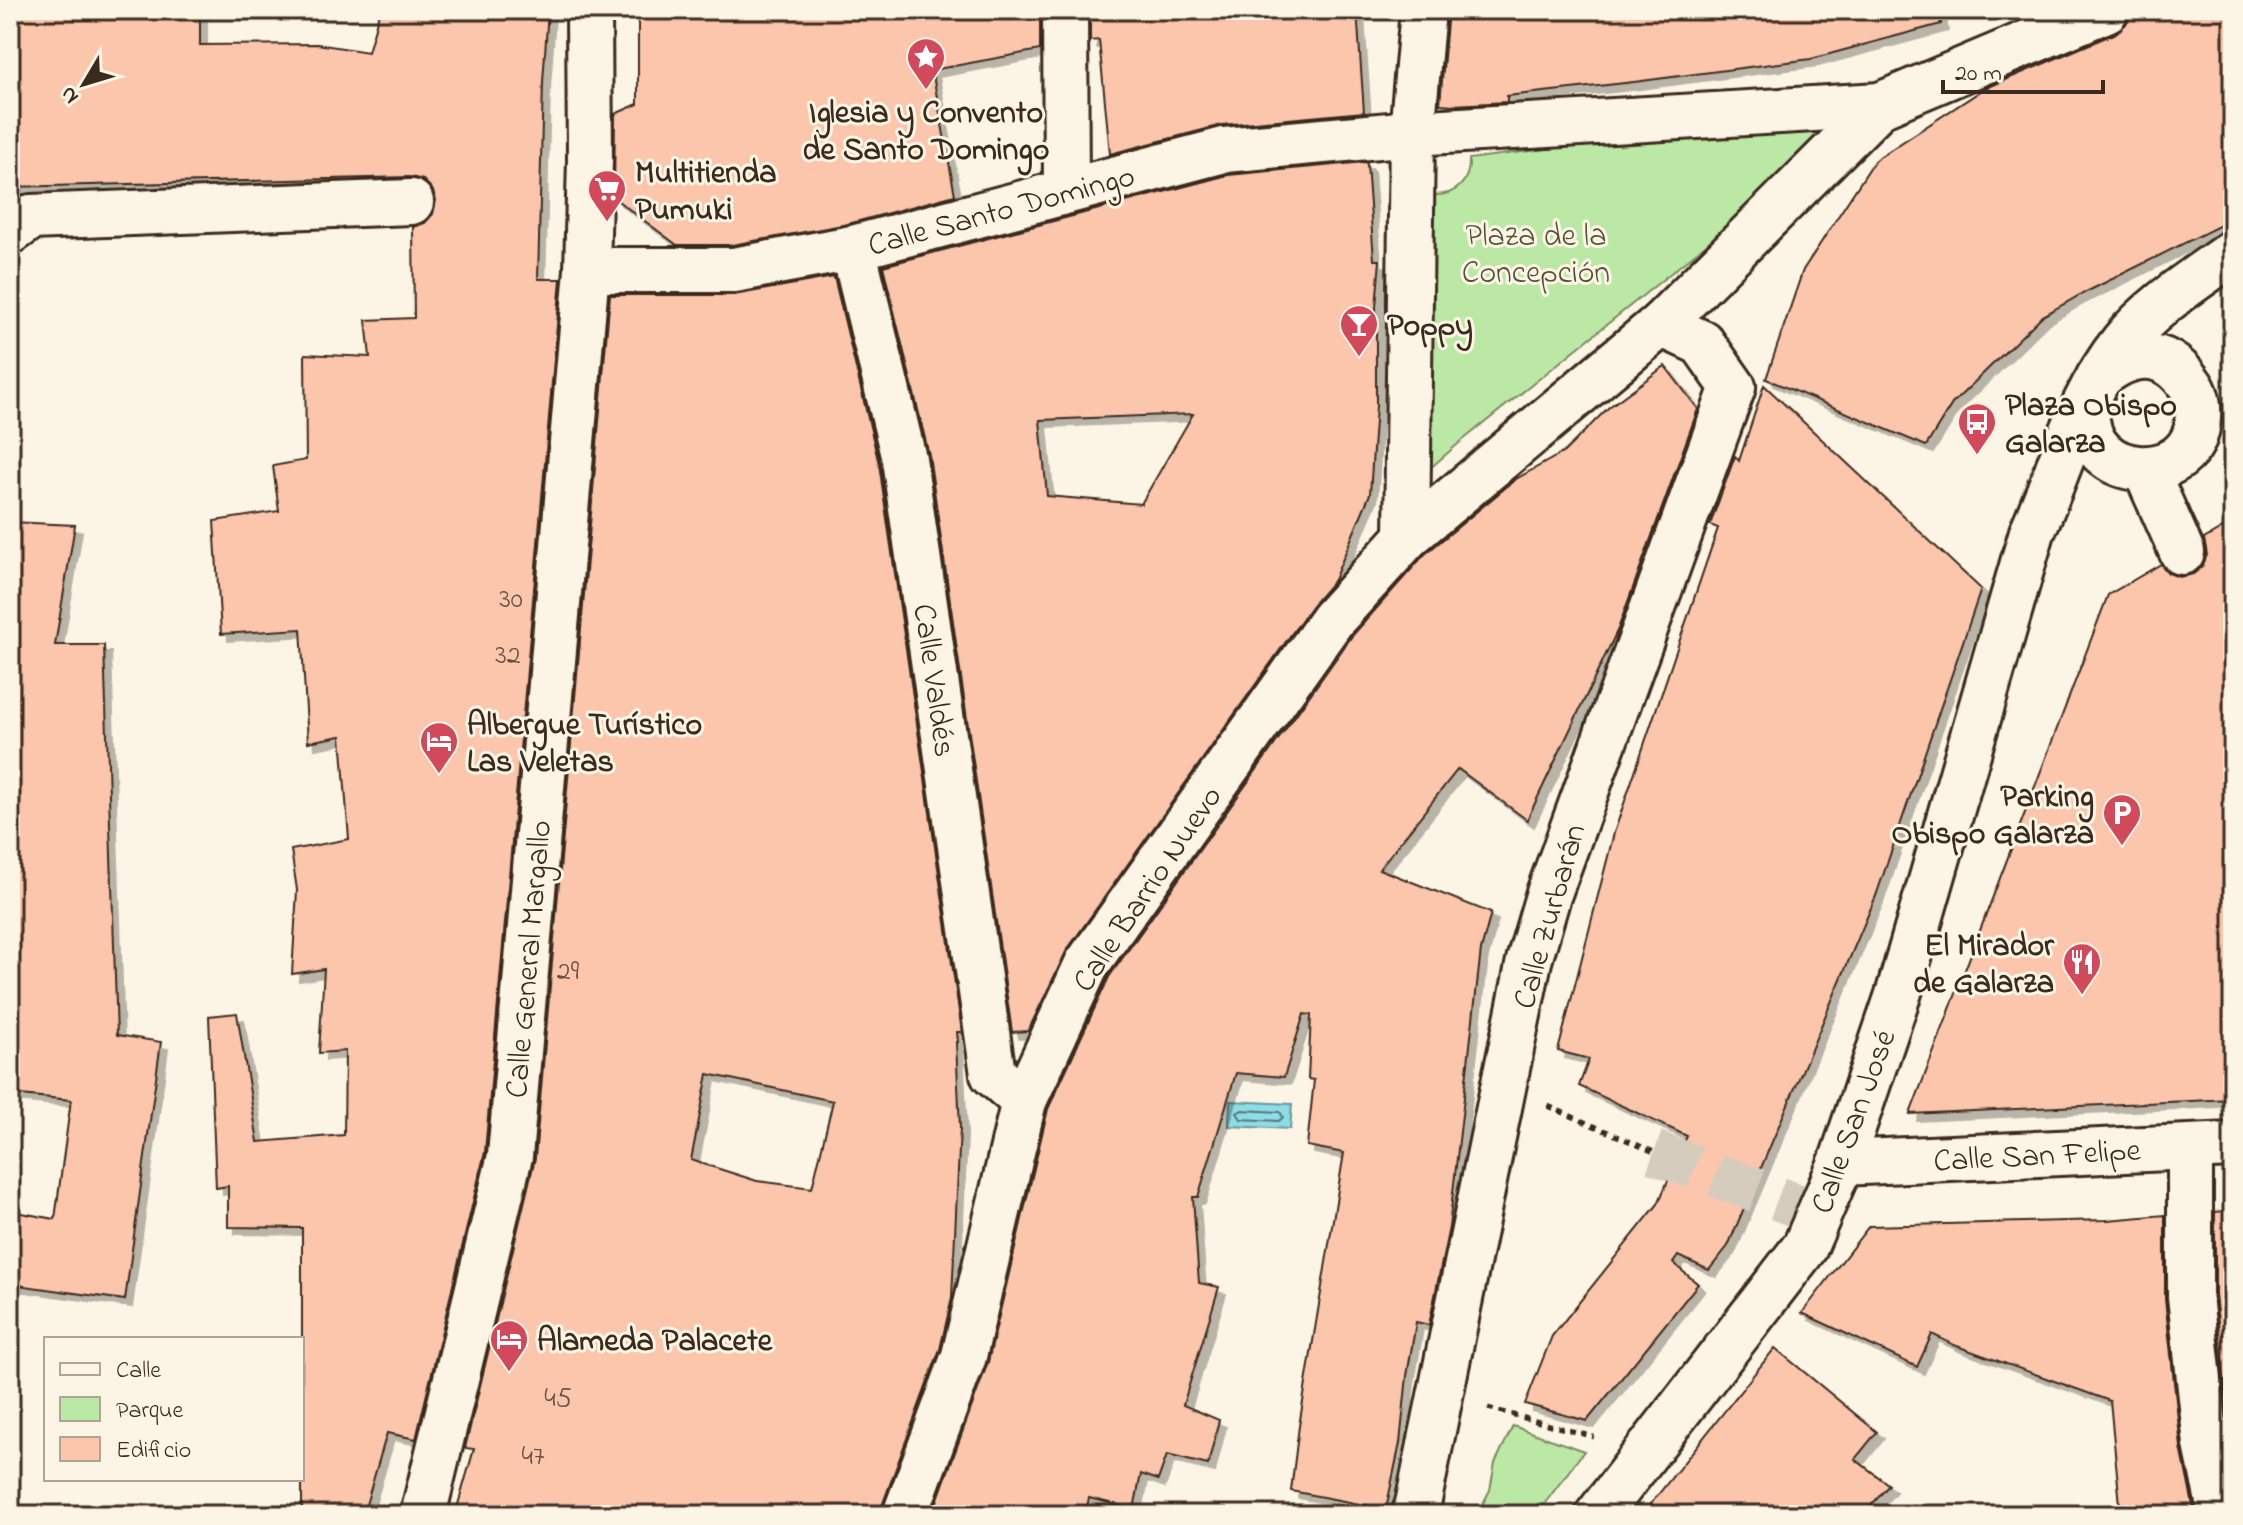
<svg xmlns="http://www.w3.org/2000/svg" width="2243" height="1525" viewBox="0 0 2243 1525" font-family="'Indie Flower',sans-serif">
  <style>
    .green { fill: #bce8a5; stroke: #7c8962; stroke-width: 2 }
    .water { fill: #8cdde8; stroke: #6c9597; stroke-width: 2 }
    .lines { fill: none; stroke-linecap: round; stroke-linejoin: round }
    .shore { stroke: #5b726f; stroke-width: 2 }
    .building { fill: #fcc6ad; stroke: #3b2a1e; stroke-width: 2; fill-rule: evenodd; filter: url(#shadow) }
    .minor-tunnel { stroke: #d5ccbd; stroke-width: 44; stroke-dasharray: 44 22; stroke-linecap: butt }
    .minor-casing { stroke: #3b2a1e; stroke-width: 50 }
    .path { stroke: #3b2a1e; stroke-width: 5; stroke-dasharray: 6 6; stroke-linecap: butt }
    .minor { stroke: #fcf5e5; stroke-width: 44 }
    .labels { text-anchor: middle; stroke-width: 6; stroke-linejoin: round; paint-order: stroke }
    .number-label { font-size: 28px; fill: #6b5142 }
    .poi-label { font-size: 32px; font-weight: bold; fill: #3b2a1e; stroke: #fcf5e5; text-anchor: start }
    .street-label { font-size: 32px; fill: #3b2a1e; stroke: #fcf5e5 }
    .park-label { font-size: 32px; fill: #555039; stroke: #fcf5e5 }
  </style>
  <defs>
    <filter id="shadow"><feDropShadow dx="7" dy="7" stdDeviation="0" flood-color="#0004"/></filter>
  </defs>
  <rect width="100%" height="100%" fill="#fcf5e5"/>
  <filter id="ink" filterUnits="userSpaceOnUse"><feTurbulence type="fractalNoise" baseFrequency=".0125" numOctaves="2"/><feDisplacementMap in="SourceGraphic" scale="16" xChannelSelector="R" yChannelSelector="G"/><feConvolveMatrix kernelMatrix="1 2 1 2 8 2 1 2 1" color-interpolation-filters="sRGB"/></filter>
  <g filter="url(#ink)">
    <!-- green -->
    <g class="green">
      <path d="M1880,105L1458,444L1420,477L1435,195C1457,195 1470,181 1469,159Z"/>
      <polygon points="1513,1426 1584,1451 1536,1515 1477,1515 1490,1490 1495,1463"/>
    </g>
    <!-- water -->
    <polygon class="water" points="1230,1101 1292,1104 1290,1129 1229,1126"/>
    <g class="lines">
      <!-- shore -->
      <polygon class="shore" points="1242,1110 1280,1112 1283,1117 1279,1121 1241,1119 1237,1113"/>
    </g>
    <!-- building -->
    <g class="building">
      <polygon points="10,10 200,10 200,45 317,44 368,52 380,10 548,10 543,82 538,279 561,279 485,1152 416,1439 387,1433 363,1515 302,1515 302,1228 228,1227 228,1186 216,1188 209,1016 237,1013 258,1142 344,1135 345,1051 319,1053 324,969 292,974 297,890 291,850 349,839 341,736 308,742 301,629 221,634 214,521 279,511 273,466 306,460 305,354 370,357 366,320 414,318 413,227 425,223 433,214 436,200 432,189 423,180 410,177 10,187"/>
      <polygon points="638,10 1040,10 1040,50 932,70 955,195 848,224 732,245 677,245 614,198 615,114 638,104"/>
      <polygon points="1090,10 1357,10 1364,112 1222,125 1110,154 1099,40 1090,41"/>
      <polygon points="1448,10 1939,10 1941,24 1811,59 1634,82 1507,96 1507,102 1454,105 1440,104"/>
      <polygon points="2130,10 2233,10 2233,219 2080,295 2041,317 1952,404 1926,446 1766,379 1803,270 1875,160 1984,89 2116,33 2126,24"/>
      <path d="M1365,162L1367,164L1374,260H1380L1376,307V406L1370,494L1334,580L1312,605L1067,950L1028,1031L1012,1032L929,455L883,266L1228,175ZM1193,414L1141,504L1047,496L1040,420Z"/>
      <path d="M834,277L879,464L962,1032H957L958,1042H956L960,1128L952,1298L940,1349L882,1506L881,1515H455L474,1449L465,1448L535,1158L610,295H734ZM708,1074L833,1101L812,1188L757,1181L691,1160Z"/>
      <polygon points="1665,366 1698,409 1618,629 1527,820 1458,769 1379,869 1491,913 1481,950 1449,1227 1429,1325 1416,1322 1407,1376 1400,1443 1386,1509 1291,1491 1299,1426 1344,1153 1307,1146 1314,1080 1308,1079 1311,1015 1304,1014 1284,1077 1236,1073 1198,1197 1193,1197 1199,1283 1219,1287 1183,1405 1219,1420 1208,1465 1167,1455 1158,1480 1141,1474 1134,1509 1089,1498 1085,1515 932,1515 988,1362 1048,1109 1109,977 1352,636 1424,555 1516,479 1564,452 1609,407"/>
      <polygon points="1764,385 1981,589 1876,896 1728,1246 1709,1270 1678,1256 1673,1263 1698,1284 1587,1421 1525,1404 1552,1336 1658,1204 1687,1136 1579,1086 1589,1059 1558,1051 1614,833 1718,528 1710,525 1735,456 1739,461"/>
      <polygon points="10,522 75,525 55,645 104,645 117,1035 161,1042 125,1300 10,1284 10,1211 55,1219 71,1100 10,1094"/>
      <polygon points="2233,522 2233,1099 1910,1114 2108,595 2161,564 2168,573 2179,577 2193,574 2202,567 2207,555 2204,539"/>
      <polygon points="2233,1210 2233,1396 2226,1396 2215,1295 2215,1212"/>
      <polygon points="2165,1215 2165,1299 2181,1447 2195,1515 2121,1515 2110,1401 1954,1345 1932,1334 1917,1367 1802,1313 1869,1226 2107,1220"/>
      <polygon points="1775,1348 1877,1432 1855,1459 1889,1485 1863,1515 1642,1515"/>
    </g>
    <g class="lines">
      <!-- minor-tunnel -->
      <polyline class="minor-tunnel" points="1654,1152 1819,1214"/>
      <defs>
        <g id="minor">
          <polyline points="1065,10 1066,191"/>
          <polyline points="10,232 31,217 411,202"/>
          <polyline points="853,248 904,459 993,1074 1024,1101"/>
          <polyline points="587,270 734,270 853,248 1224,150 1412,133 1880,105 2106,10"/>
          <polyline points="1661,324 1880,105"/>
          <path d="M2091,393C2089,398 2087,405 2087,411C2083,484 2196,488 2198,418C2199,406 2197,393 2189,383C2164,347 2130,351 2099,377"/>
          <polyline points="2145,469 2182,552"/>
          <polyline points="1407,537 1412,133 1423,10"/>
          <polyline points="2190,1147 2190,1296 2206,1444 2221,1515"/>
          <polyline points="1841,1163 2233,1145"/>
          <polyline points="423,1515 510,1156 587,270 590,160 589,10"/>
          <polyline points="905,1515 964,1356 1024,1101 1087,964 1332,620 1407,537 1661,324 1702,343 1733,387 1548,896 1529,961 1418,1504 1414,1515"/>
          <path d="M1598,1515L1805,1247L1841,1163L1899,992L2032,532C2061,468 2078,398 2123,342C2152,306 2196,279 2233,252"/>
        </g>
      </defs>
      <!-- minor casing -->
      <use href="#minor" class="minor-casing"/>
      <!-- path -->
      <g class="path">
        <polyline points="1548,1106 1654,1152"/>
        <polyline points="1488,1408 1594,1437"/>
      </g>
      <!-- minor -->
      <use href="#minor" class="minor"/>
    </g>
  </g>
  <!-- icons -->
  <defs>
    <symbol id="sight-pin" viewBox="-11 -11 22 30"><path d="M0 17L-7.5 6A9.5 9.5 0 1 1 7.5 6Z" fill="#d1495b" stroke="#fcf5e5"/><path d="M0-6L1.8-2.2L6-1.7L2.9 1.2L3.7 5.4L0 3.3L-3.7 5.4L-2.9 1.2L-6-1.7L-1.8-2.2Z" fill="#fff"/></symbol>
    <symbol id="supermarket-pin" viewBox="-11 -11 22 30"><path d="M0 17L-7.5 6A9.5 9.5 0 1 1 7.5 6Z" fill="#d1495b" stroke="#fcf5e5"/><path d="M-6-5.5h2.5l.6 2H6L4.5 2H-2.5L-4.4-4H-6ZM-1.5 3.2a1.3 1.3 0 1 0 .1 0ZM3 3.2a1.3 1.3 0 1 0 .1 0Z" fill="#fff"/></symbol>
    <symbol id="bar-pin" viewBox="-11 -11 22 30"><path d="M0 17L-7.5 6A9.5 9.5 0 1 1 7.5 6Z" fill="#d1495b" stroke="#fcf5e5"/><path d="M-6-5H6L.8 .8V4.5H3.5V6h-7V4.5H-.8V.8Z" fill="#fff"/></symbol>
    <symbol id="bus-pin" viewBox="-11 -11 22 30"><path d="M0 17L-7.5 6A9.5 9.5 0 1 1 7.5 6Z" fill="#d1495b" stroke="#fcf5e5"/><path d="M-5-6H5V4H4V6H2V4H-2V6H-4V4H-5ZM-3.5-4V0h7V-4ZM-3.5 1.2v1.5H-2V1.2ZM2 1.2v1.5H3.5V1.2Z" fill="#fff"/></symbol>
    <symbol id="hotel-pin" viewBox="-11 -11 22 30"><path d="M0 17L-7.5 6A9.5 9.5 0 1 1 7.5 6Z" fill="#d1495b" stroke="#fcf5e5"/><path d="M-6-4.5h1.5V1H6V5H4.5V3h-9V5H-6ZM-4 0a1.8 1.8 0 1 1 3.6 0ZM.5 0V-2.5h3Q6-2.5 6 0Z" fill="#fff"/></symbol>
    <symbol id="parking-pin" viewBox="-11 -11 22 30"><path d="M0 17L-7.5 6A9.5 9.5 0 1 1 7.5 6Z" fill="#d1495b" stroke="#fcf5e5"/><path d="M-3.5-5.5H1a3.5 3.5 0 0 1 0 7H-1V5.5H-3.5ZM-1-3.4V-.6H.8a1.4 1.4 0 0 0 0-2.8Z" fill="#fff"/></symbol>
    <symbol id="restaurant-pin" viewBox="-11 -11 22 30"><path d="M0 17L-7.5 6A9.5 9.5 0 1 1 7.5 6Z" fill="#d1495b" stroke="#fcf5e5"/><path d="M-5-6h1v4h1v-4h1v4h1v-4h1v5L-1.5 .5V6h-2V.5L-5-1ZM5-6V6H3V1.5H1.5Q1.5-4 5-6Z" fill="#fff"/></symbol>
  </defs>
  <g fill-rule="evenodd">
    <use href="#sight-pin" x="904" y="35" width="44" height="60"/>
    <use href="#supermarket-pin" x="585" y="167" width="44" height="60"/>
    <use href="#bar-pin" x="1337" y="302" width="44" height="60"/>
    <use href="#bus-pin" x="1955" y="400" width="44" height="60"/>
    <use href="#hotel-pin" x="417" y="719" width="44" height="60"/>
    <use href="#parking-pin" x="2100" y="791" width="44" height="60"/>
    <use href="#restaurant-pin" x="2060" y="940" width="44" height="60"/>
    <use href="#hotel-pin" x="487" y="1317" width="44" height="60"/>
  </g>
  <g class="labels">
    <!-- number labels -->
    <g class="number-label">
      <text x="511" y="607">30</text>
      <text x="508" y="663">32</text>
      <text x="568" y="979">29</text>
      <text x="558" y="1406">45</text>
      <text x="533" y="1464">47</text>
    </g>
    <!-- poi labels -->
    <g class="poi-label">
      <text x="926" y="122" text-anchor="middle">Iglesia y Convento<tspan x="926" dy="37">de Santo Domingo</tspan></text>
      <text x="635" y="182">Multitienda<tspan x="635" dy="37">Pumuki</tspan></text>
      <text x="1387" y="335">Poppy</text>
      <text x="2005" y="415">Plaza Obispo<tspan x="2005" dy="37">Galarza</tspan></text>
      <text x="467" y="734">Albergue Turístico<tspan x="467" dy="37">Las Veletas</tspan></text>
      <text x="2094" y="806" text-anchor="end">Parking<tspan x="2094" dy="37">Obispo Galarza</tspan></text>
      <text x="2054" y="955" text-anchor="end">El Mirador<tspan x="2054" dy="37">de Galarza</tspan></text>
      <text x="537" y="1350">Alameda Palacete</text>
    </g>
    <!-- street labels -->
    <g class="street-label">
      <text transform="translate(1001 209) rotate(-15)" y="11">Calle Santo Domingo</text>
      <text transform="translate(936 680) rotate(82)" y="11">Calle Valdés</text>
      <text transform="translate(1146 888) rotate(-56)" y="11">Calle Barrio Nuevo</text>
      <text transform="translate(1548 916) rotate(-74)" y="11">Calle Zurbarán</text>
      <text transform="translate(527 959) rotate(-85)" y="11">Calle General Margallo</text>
      <text transform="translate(1852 1121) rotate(-70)" y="11">Calle San José</text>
      <text transform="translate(2037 1154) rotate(-3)" y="11">Calle San Felipe</text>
    </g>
    <!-- park labels -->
    <g class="park-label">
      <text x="1536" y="245">Plaza de la<tspan x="1536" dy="37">Concepción</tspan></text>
    </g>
  </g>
  <!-- margin -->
  <rect width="2243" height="1525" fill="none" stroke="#fcf5e5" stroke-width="40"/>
  <rect x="20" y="20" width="2203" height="1485" fill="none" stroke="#3b2a1e" stroke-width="3" filter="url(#ink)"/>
  <!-- legend -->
  <rect x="44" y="1337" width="260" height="144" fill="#fcf5e5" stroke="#afa495" stroke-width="2"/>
  <rect x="60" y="1363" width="40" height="12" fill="#fcf5e5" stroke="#afa495" stroke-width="2"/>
  <text x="116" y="1377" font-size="24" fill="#3b2a1e">Calle</text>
  <rect x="60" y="1397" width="40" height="24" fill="#bce8a5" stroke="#afa495" stroke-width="2"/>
  <text x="116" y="1417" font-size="24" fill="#3b2a1e">Parque</text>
  <rect x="60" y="1437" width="40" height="24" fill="#fcc6ad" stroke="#afa495" stroke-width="2"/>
  <text x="116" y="1457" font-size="24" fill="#3b2a1e">Edificio</text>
  <!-- north arrow -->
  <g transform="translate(84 84) rotate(232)" stroke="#fcf5e5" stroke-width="6" paint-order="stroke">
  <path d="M0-6L14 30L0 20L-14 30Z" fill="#3b2a1e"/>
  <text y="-12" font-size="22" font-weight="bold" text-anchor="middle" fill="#3b2a1e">N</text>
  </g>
  <!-- scale -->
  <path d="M1943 80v12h160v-12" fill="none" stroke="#3b2a1e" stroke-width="4"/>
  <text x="1955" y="80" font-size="24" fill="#3b2a1e" stroke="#fcf5e5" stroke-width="6" paint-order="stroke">20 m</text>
</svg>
